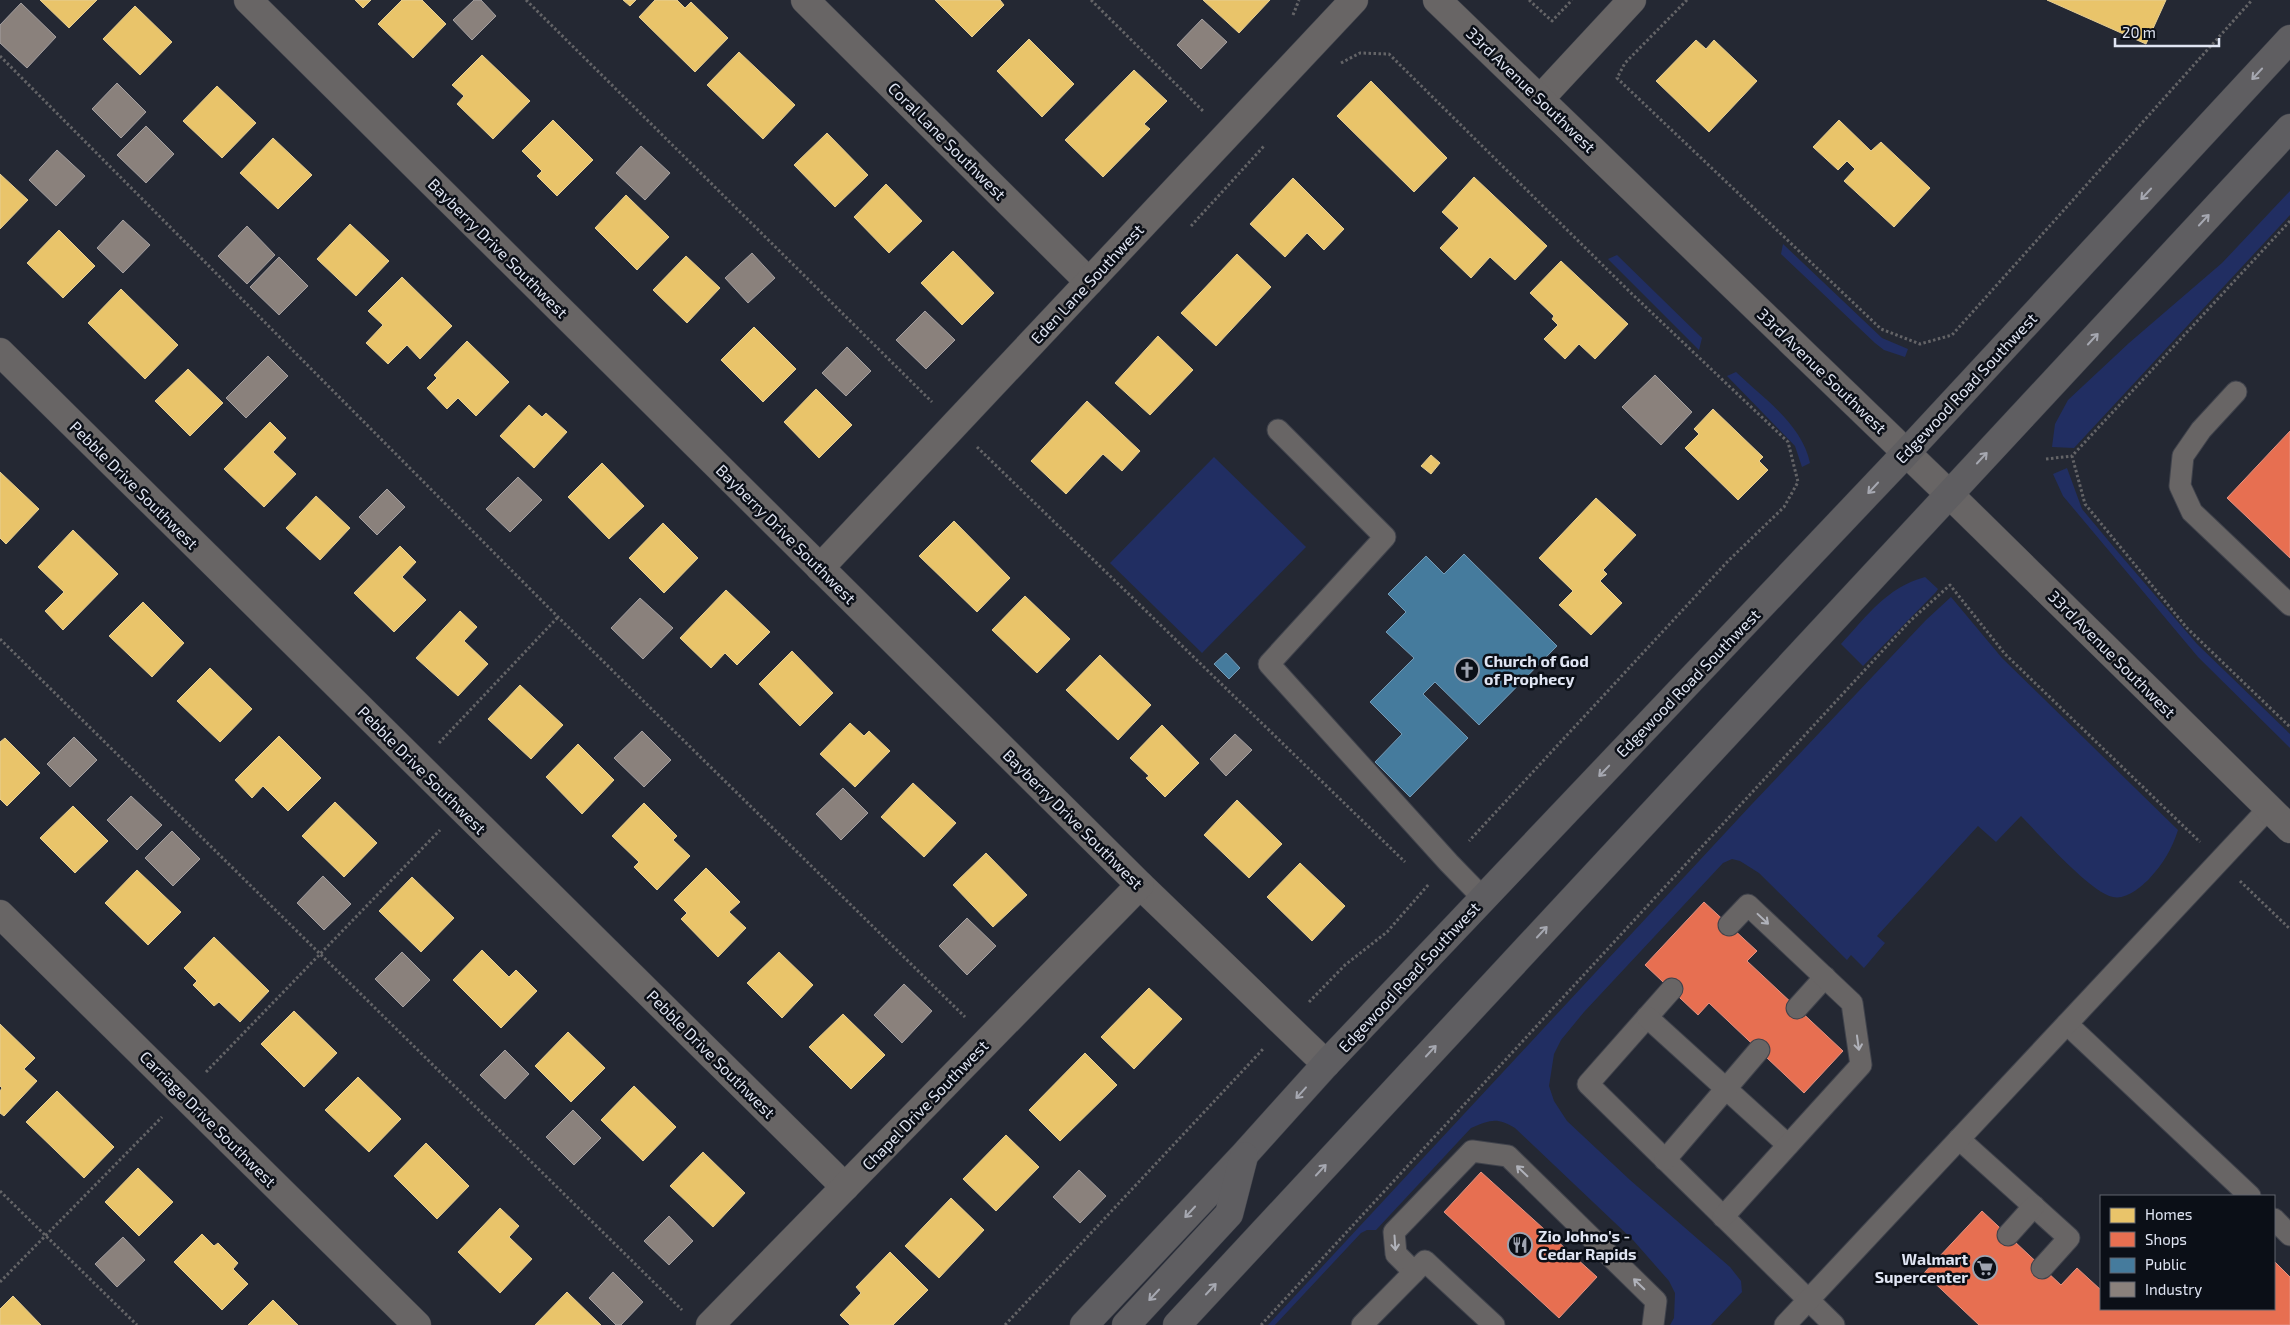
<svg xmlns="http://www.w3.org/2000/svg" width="2290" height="1325" viewBox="0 0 2290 1325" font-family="'Exo 2',sans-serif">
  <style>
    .green { fill: #212e62 }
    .homes { fill: #e9c46a; stroke: #e6ce93 }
    .shops { fill: #e76f51; stroke: #e59282 }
    .public { fill: #457b9d; stroke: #749bb7 }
    .industry { fill: #8a817c; stroke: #a49fa0 }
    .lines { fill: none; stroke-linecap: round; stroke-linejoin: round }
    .service-casing { stroke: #40434c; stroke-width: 23 }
    .minor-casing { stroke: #40434c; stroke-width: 29 }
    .tertiary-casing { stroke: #40434c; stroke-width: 29 }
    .primary-casing { stroke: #40434c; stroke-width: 29 }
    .path { stroke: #646467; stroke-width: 3; stroke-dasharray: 2.5 2.5; stroke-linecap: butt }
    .service { stroke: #686565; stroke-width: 21 }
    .minor { stroke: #686565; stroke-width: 28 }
    .tertiary { stroke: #686565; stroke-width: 28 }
    .primary { stroke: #5f5e61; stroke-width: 28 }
    .oneway { stroke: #a6a8b1 }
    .oneway2 { stroke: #b0b2ba }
    .labels { text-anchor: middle; stroke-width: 5; stroke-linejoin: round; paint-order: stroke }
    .street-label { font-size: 16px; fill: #e0e5f3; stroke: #0b0f17 }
    .poi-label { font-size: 16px; font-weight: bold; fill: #e0e5f3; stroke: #0b0f17; text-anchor: start }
  </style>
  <rect width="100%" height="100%" fill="#242833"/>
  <!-- green -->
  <g class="green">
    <polygon points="2290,191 2290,215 2074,448 2052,447 2055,424 2068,400 2129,343 2222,263"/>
    <polygon points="1783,244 1882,338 1908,349 1905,357 1884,350 1875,343 1781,254"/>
    <polygon points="1617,255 1702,338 1699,350 1608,259"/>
    <path d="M1736,372C1763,398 1802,424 1810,463L1802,467L1795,446L1727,376Z"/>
    <polygon points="1214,457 1306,547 1202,653 1110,563"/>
    <polygon points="2067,468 2082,509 2117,551 2197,644 2290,734 2290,748 2198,657 2063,496 2053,474"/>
    <path d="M1925,577L1938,589L1936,592L1863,666L1841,644C1868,615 1886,588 1925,577Z"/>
    <path d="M1951,597L2002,658L2178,830C2172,849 2163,864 2149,879C2141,887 2126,900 2113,897C2091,893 2039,834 2021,816L1996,842L1978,826L1877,936L1885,943L1864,968L1851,955L1847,960L1759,873L1740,861L1732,859L1723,863L1584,1012L1561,1040L1554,1054L1549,1086L1554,1101L1567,1121L1630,1180L1730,1267L1741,1281L1742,1292L1711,1325H1670L1674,1318L1675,1293L1669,1281L1633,1240L1515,1128C1497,1117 1490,1120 1471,1128L1376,1230H1367L1361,1233L1275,1325H1268L1752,804L1926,620Z"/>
  </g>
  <!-- homes -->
  <g class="homes">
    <polygon points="40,0 97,0 69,28"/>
    <polygon points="355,0 371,0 363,8"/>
    <polygon points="402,0 422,0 446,24 413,58 378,24"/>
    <polygon points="623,0 636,0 630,6"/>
    <polygon points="655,0 677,0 685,8 691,2 728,38 695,72 639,17"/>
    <polygon points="935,0 1000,0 1004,5 972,37"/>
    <polygon points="1203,0 1270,0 1239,33"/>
    <polygon points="2047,0 2166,0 2146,44"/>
    <polygon points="135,6 172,42 140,75 103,39"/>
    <polygon points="1029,39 1074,84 1042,117 997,71"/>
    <polygon points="1696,40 1706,49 1714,40 1757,81 1709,132 1656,81"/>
    <polygon points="739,52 795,105 763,139 707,85"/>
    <polygon points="482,55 530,101 493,139 457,104 464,96 452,85"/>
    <polygon points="1134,70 1167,101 1144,124 1150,129 1103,177 1065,140"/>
    <polygon points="1371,81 1447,158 1414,192 1337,116"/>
    <polygon points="217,86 256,123 222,158 183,121"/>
    <polygon points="553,120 593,160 557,196 537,176 542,171 522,151"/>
    <polygon points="1839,120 1871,151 1881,142 1930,188 1894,227 1844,181 1855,169 1847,161 1838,170 1813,147"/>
    <polygon points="827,133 868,175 835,207 794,165"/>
    <polygon points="273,138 312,175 278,209 240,173"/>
    <polygon points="0,174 28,200 0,229"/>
    <polygon points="1474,177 1547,246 1515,280 1490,257 1471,278 1440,248 1459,228 1442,212"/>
    <polygon points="1293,178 1344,229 1324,250 1307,233 1285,257 1250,224"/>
    <polygon points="886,184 922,221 889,253 854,217"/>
    <polygon points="626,195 669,237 637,270 595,228"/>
    <polygon points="350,224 389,261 356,296 317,259"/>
    <polygon points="59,230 95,266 63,298 27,263"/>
    <polygon points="953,251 994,293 962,325 921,283"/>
    <polygon points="1237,254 1271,287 1216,346 1181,313"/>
    <polygon points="686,256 720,288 687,323 653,290"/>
    <polygon points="1561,261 1628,324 1595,359 1579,344 1565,359 1544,339 1558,325 1552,319 1554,316 1530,293"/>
    <polygon points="402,277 452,326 420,359 407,345 388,364 366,343 383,325 368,311"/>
    <polygon points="121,289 178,345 145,379 88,323"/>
    <polygon points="754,327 796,369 763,402 721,360"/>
    <polygon points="1158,336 1193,370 1150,415 1115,383"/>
    <polygon points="467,341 509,382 476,416 458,398 447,409 427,388 437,378 434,375"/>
    <polygon points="188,369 223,403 190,436 155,401"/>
    <polygon points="816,389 852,425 819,458 784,422"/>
    <polygon points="1087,401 1140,451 1122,471 1103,454 1066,494 1031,461"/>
    <polygon points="529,405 542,417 546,413 567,432 534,468 500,436"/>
    <polygon points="1713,409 1763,457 1759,461 1768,470 1738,500 1685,448 1699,434 1694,429"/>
    <polygon points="270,422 286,438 273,452 296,474 264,507 224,469"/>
    <polygon points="1431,455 1440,463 1431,474 1421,466"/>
    <polygon points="602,463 644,506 609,539 568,497"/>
    <polygon points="0,472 39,509 6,544 0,538"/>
    <polygon points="316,496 350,528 320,560 286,528"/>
    <polygon points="1596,498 1636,535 1603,570 1607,574 1600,581 1622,603 1591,635 1559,605 1573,591 1539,558"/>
    <polygon points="954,521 1010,578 977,612 919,556"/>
    <polygon points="663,523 698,558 664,593 629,558"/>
    <polygon points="73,530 118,574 63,630 45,611 64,592 38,567"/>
    <polygon points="400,546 416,562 402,577 426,600 394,632 354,593"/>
    <polygon points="726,590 770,632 737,665 725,653 711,668 680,638"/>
    <polygon points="1025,596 1070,639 1037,673 992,630"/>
    <polygon points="143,602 184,643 152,677 109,636"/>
    <polygon points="460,611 477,627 464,641 488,664 458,696 416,658"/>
    <polygon points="792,651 833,693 800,726 759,684"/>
    <polygon points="1100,655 1151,705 1118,740 1066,690"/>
    <polygon points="210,668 252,709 220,742 177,701"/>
    <polygon points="520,685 563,725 531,759 488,719"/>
    <polygon points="850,723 864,736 869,731 890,751 855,787 820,754"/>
    <polygon points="1162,725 1199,763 1165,797 1146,778 1149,776 1130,758"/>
    <polygon points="279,736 321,778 288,811 263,786 252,798 235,780"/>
    <polygon points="5,738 40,773 7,806 0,799 0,742"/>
    <polygon points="578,744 614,780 582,814 546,777"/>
    <polygon points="913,783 956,823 924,857 881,817"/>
    <polygon points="1237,800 1282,844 1249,878 1204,835"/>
    <polygon points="335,802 377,843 344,877 302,836"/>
    <polygon points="644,803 677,836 673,840 690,856 657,890 634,867 639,862 612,836"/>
    <polygon points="73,806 108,841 75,873 40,838"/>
    <polygon points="986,853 1027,895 993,927 953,885"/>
    <polygon points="1300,863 1345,906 1312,941 1267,897"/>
    <polygon points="706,868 740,902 729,912 746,928 718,957 681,919 687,913 674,900"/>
    <polygon points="137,870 181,912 148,945 105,903"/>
    <polygon points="412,877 454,918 421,952 379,911"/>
    <polygon points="214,937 269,991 240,1022 219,1002 214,1006 193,985 197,981 184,968"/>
    <polygon points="482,950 509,977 516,970 537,991 501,1028 453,980"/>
    <polygon points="779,952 813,985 782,1018 747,983"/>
    <polygon points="1149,988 1182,1019 1134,1069 1101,1037"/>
    <polygon points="294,1011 337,1053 304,1087 261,1044"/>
    <polygon points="843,1014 885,1055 851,1089 809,1047"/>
    <polygon points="0,1024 35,1058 24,1069 37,1081 4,1116 0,1113 0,1091 2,1088 0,1086"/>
    <polygon points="568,1032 605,1068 571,1102 535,1066"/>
    <polygon points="1085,1053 1117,1085 1060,1141 1029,1110"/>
    <polygon points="358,1077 401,1119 369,1152 325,1110"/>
    <polygon points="634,1086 676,1127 643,1161 601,1120"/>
    <polygon points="57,1091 114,1147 84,1178 26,1122"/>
    <polygon points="1006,1135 1039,1167 996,1211 963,1179"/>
    <polygon points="426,1143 469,1186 437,1219 394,1176"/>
    <polygon points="703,1152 745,1193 713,1227 670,1186"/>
    <polygon points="138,1168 173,1202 139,1236 105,1202"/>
    <polygon points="951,1198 984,1230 939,1278 905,1246"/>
    <polygon points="500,1208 519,1226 509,1237 532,1259 500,1293 458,1252"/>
    <polygon points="202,1234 214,1246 218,1243 238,1263 233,1269 248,1284 222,1310 174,1262"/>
    <polygon points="890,1252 928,1290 893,1325 850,1325 840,1315 861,1293 856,1287"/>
    <polygon points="567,1292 601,1325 535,1325"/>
    <polygon points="13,1296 41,1325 0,1325 0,1309"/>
    <polygon points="273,1300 298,1325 248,1325"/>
  </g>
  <!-- shops -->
  <g class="shops">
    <polygon points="2290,431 2290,558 2227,498"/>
    <polygon points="1704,902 1757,951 1747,961 1843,1051 1804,1093 1709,1003 1698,1015 1645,965"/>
    <polygon points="1481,1172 1597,1277 1559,1318 1444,1212"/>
    <polygon points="1982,1211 2061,1285 2077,1268 2101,1290 2101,1309 2274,1309 2274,1261 2290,1277 2290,1325 1979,1325 1924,1273"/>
  </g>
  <!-- public -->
  <g class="public">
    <polygon points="1464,554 1557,646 1479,725 1435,682 1423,694 1468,738 1410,797 1375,762 1402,734 1370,702 1414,658 1386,632 1406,612 1388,594 1426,556 1444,574"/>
    <polygon points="1226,653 1240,668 1229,679 1214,664"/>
  </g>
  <!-- industry -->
  <g class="industry">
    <polygon points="474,0 481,0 496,16 472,40 453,20"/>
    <polygon points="21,3 56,37 27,68 0,43 0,25"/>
    <polygon points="1202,19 1227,42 1201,69 1177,45"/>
    <polygon points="117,83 146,112 121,138 92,109"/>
    <polygon points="146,126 174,154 146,183 117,155"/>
    <polygon points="641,146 670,173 645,200 616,173"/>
    <polygon points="57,150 85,176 56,206 29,180"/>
    <polygon points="123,220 150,245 123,273 97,248"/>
    <polygon points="247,226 275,255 247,284 218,256"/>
    <polygon points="752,253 775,278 748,303 725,278"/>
    <polygon points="279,257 308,286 279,315 250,287"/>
    <polygon points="925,311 955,340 926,369 896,340"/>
    <polygon points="847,347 871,371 846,396 822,373"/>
    <polygon points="268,356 288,376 246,418 226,398"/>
    <polygon points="1655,375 1692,412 1661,445 1622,407"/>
    <polygon points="518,477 542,500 510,532 486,509"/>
    <polygon points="387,489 405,507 377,535 359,517"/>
    <polygon points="640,598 673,628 643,659 611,628"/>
    <polygon points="642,731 671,760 644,787 614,758"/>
    <polygon points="1235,734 1252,750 1226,776 1210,759"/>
    <polygon points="74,737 97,760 70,787 47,764"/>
    <polygon points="843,788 868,813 841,840 816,814"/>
    <polygon points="131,796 162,825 137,850 107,820"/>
    <polygon points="172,831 200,859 173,886 145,858"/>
    <polygon points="323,876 351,904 324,930 297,903"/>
    <polygon points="967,918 996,946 967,975 939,946"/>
    <polygon points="402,952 430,980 403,1007 375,979"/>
    <polygon points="904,984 932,1011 902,1043 874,1015"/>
    <polygon points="505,1050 529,1074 505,1099 480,1075"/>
    <polygon points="573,1110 601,1138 574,1165 546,1137"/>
    <polygon points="1079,1170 1106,1196 1080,1223 1053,1197"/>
    <polygon points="669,1216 693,1241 669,1265 644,1241"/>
    <polygon points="123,1237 145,1260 117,1287 95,1264"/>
    <polygon points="613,1272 643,1302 621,1325 616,1325 589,1298"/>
  </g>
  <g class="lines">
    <defs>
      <g id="service">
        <polyline points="2236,392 2201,430 2183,456 2180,486 2192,512 2290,605"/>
        <polyline points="1278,430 1385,537 1269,664 1449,863 1483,898"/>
        <polyline points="1672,989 1588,1084 1834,1325"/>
        <polyline points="1797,1008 1825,977"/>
        <polyline points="1647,1017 1788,1145"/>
        <polyline points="2067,1024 2250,1196"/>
        <polyline points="1959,1139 2069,1238 2042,1268"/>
        <polyline points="1665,1160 1759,1050"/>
        <polyline points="1723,1217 1861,1065 1852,1003 1748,905 1729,925"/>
        <polyline points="2274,1219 2290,1235"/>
        <polyline points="2008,1235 2034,1206"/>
        <polyline points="1414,1272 1396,1254 1394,1232 1472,1151 1508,1156 1656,1301 1653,1325"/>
        <polyline points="1362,1325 1425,1261 1494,1325"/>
        <polyline points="1785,1325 2269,808"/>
      </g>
      <g id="minor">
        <polyline points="248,0 1140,885 1326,1064"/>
        <polyline points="805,0 1089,282"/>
        <polyline points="1540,99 1632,0"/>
        <polyline points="0,352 845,1187"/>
        <polyline points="820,568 1354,0"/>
        <polyline points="0,914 417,1325"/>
        <polyline points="710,1325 1140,885"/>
      </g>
      <polyline id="tertiary" points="1437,0 1948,493 2290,829"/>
      <g id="primary">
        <polyline points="1084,1325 1244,1155 1326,1064 1906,453 2290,39"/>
        <polyline points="1126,1325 1229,1214 1244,1156"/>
        <polyline points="1177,1325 2290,128"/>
      </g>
    </defs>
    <!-- service casing -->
    <use href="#service" class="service-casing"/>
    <!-- minor casing -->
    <use href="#minor" class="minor-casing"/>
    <!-- tertiary casing -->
    <use href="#tertiary" class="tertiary-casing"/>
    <!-- primary casing -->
    <use href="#primary" class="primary-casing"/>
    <!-- path -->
    <g class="path">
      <polyline points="526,0 932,402"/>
      <polyline points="1091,0 1204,112"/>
      <polyline points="1529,0 1552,21 1572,0"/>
      <polyline points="1687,0 1625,63 1617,78 1881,329 1920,344 1952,335 2252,0"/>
      <polyline points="1293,15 1299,0"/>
      <polyline points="0,56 558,617 965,1017"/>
      <polyline points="1341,63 1360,53 1389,54 1631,293 1788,442 1798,482 1784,507 1728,561 1469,841"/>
      <polyline points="2290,221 2072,456 2085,504 2187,628 2290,727"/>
      <polyline points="1191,226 1264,146"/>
      <polyline points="977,447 1405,862"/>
      <polyline points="2046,459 2072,456"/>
      <polyline points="0,639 682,1310"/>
      <polyline points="439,743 558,617"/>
      <polyline points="2240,881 2290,929"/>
      <polyline points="1309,1002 1345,965 1387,932 1429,884"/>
      <polyline points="206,1072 440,830"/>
      <polyline points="0,1191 137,1325"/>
      <polyline points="0,1282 162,1117"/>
      <polyline points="1005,1325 1264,1048"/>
      <polyline points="1261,1325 1910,621 1950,585 2005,654 2200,842"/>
    </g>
    <!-- service -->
    <use href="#service" class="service"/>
    <!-- minor -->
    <use href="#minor" class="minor"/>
    <!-- tertiary -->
    <use href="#tertiary" class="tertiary"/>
    <!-- primary -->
    <use href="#primary" class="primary"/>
  </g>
  <!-- one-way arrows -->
  <defs><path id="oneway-shaft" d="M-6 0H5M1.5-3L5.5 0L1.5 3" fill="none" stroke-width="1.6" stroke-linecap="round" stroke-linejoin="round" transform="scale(1.25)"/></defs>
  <g class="oneway">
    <use href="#oneway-shaft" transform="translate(2257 74) rotate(133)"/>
    <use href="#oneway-shaft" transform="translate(2146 194) rotate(133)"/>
    <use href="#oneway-shaft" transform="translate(2204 220) rotate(-47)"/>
    <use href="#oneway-shaft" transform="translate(2093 339) rotate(-47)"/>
    <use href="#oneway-shaft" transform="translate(1982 458) rotate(-47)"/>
    <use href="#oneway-shaft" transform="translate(1873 488) rotate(133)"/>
    <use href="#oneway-shaft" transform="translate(1604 771) rotate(134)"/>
    <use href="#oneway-shaft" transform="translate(1542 932) rotate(-47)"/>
    <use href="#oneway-shaft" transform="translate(1431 1051) rotate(-47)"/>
    <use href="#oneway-shaft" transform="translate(1301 1093) rotate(132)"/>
    <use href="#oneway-shaft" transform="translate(1321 1170) rotate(-47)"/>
    <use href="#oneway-shaft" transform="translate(1190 1212) rotate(133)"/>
    <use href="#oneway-shaft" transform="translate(1211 1289) rotate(-47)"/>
    <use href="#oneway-shaft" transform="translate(1154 1295) rotate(133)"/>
  </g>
  <g class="oneway2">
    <use href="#oneway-shaft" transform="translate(1763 919) rotate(43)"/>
    <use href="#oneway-shaft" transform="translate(1858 1043) rotate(82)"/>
    <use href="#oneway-shaft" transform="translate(1522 1171) rotate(-136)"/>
    <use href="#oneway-shaft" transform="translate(1395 1243) rotate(86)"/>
    <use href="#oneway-shaft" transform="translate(1639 1284) rotate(-136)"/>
  </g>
  <!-- icons -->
  <defs>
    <symbol id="church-ring" viewBox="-11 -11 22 22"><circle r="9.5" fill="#0b0f17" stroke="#9ea3b0" stroke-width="1.5"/><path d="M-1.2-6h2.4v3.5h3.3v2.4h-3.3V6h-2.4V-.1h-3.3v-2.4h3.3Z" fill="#9ea3b0"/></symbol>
    <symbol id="restaurant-ring" viewBox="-11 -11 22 22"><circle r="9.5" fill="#0b0f17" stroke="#9ea3b0" stroke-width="1.5"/><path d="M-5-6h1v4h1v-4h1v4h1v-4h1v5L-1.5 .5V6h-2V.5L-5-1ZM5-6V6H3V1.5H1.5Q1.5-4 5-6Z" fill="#9ea3b0"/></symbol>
    <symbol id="supermarket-ring" viewBox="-11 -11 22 22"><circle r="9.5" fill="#0b0f17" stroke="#9ea3b0" stroke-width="1.5"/><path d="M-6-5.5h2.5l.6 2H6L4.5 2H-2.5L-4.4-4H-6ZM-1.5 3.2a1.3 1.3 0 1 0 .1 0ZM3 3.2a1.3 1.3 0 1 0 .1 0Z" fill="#9ea3b0"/></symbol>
  </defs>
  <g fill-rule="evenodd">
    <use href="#church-ring" x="1453" y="656" width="28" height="28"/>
    <use href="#restaurant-ring" x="1506" y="1231" width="28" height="28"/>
    <use href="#supermarket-ring" x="1971" y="1254" width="28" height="28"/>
  </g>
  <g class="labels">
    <!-- street labels -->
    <g class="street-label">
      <text transform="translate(1531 90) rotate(44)" y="6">33rd Avenue Southwest</text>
      <text transform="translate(947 141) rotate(45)" y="6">Coral Lane Southwest</text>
      <text transform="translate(498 248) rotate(45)" y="6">Bayberry Drive Southwest</text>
      <text transform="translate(1087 284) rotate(-47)" y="6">Eden Lane Southwest</text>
      <text transform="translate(1822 371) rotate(44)" y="6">33rd Avenue Southwest</text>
      <text transform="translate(1966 388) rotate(-47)" y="6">Edgewood Road Southwest</text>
      <text transform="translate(134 485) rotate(45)" y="6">Pebble Drive Southwest</text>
      <text transform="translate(786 534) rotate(45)" y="6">Bayberry Drive Southwest</text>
      <text transform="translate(2112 654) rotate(45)" y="6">33rd Avenue Southwest</text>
      <text transform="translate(1688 683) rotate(-46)" y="6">Edgewood Road Southwest</text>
      <text transform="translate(422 770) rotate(45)" y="6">Pebble Drive Southwest</text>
      <text transform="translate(1073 819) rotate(45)" y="6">Bayberry Drive Southwest</text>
      <text transform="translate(1409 977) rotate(-47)" y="6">Edgewood Road Southwest</text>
      <text transform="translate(711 1054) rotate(45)" y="6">Pebble Drive Southwest</text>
      <text transform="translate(925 1105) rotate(-46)" y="6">Chapel Drive Southwest</text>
      <text transform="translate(208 1119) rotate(45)" y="6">Carriage Drive Southwest</text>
    </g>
    <!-- poi labels -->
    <g class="poi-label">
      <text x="1484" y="667">Church of God<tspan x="1484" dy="18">of Prophecy</tspan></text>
      <text x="1538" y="1242">Zio Johno's -<tspan x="1538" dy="18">Cedar Rapids</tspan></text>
      <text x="1968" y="1265" text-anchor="end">Walmart<tspan x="1968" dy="18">Supercenter</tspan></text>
    </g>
  </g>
  <!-- legend -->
  <rect x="2100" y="1195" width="175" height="115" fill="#0b0f17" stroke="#60656f"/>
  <rect x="2110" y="1208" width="25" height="15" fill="#e9c46a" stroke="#60656f"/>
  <text x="2145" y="1220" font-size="15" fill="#e0e5f3">Homes</text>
  <rect x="2110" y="1232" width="25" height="15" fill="#e76f51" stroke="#60656f"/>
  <text x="2145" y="1245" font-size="15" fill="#e0e5f3">Shops</text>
  <rect x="2110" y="1258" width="25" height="15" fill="#457b9d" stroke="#60656f"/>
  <text x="2145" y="1270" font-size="15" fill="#e0e5f3">Public</text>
  <rect x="2110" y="1282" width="25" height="15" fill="#8a817c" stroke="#60656f"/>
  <text x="2145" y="1295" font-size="15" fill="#e0e5f3">Industry</text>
  <!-- scale -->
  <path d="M2115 38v8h104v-8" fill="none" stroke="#e0e5f3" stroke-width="2.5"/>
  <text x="2122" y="38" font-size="15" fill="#e0e5f3" stroke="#0b0f17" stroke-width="4" paint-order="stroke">20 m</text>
</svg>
